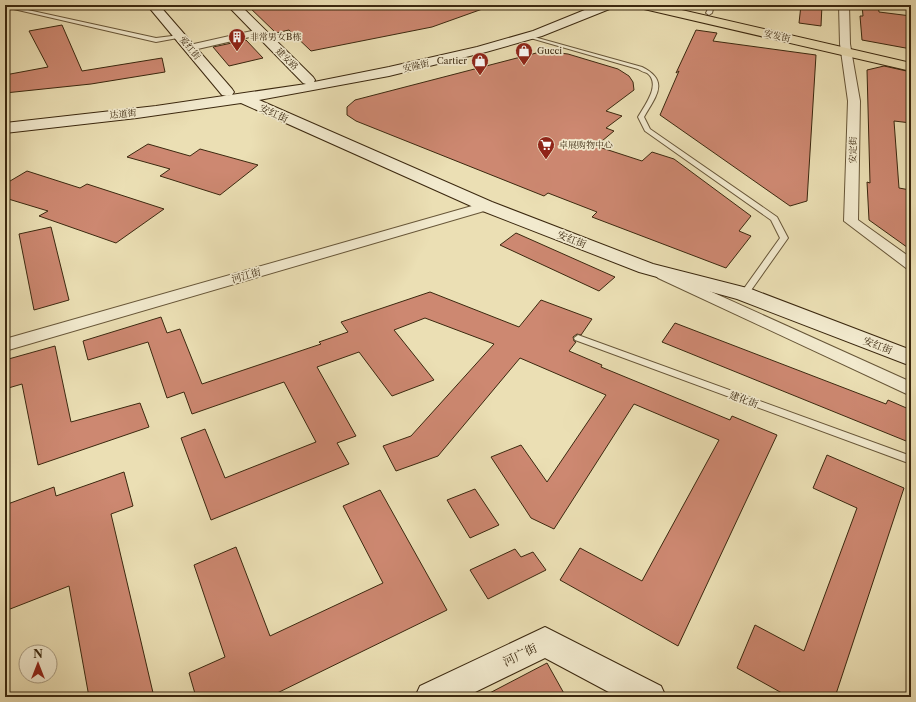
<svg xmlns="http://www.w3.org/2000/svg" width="916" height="702" viewBox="0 0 916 702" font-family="'Libre Caslon Text','Noto Serif SC',serif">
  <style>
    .building { fill: #cd8871; stroke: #3b280f }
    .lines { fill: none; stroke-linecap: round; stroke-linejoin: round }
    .lane-casing { stroke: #675638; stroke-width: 2 }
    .street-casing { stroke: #675638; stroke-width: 2 }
    .secondary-casing { stroke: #3b280f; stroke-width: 2 }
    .primary-casing { stroke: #3b280f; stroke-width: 2 }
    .lane { fill: #f2eace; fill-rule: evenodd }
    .street { fill: #f2eace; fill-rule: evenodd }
    .secondary { fill: #f2eace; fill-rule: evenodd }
    .primary { fill: #ebdfb4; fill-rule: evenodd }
    .labels { text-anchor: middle; stroke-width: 3.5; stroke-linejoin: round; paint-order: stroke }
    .far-street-label { font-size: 9px; fill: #3b280f; stroke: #f2eace }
    .far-poi-label { font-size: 9px; fill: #3b280f; stroke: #f2eace; text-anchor: start }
    .street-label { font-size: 10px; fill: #3b280f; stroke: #f2eace }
    .near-street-label { font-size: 12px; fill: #3b280f; stroke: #f2eace }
  </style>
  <rect width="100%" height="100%" fill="#ebdfb4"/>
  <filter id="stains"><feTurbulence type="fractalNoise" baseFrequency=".005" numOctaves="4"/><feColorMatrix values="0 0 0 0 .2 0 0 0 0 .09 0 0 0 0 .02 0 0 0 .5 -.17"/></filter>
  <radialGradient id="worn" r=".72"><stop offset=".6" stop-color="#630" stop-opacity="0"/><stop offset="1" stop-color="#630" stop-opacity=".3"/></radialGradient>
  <!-- building -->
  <g class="building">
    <polygon points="247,5 488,5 488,7 432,27 311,51 289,30 276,33"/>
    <polygon points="801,5 822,5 821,26 799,23"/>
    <polygon points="862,5 878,5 879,12 911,16 911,49 862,40 860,16 863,16"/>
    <polygon points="62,25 82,71 162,58 165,72 91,84 5,93 5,75 48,67 29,31"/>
    <polygon points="696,30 717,33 713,41 816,55 807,201 790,206 660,115 679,71 676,73"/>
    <polygon points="246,40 263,58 229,66 213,47"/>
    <polygon points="544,51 568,54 618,69 629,76 633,82 634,90 606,111 622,116 606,128 614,131 596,146 642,161 652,152 674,159 751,216 739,231 751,236 726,268 592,217 597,212 548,193 544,196 356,121 347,115 347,107 355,100"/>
    <polygon points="884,66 911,72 911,123 894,121 899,188 910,190 911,250 869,220 867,182 870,183 867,70"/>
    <polygon points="148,144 190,156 200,149 258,165 220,195 160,176 170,169 127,157"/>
    <polygon points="27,171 80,188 87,184 164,209 116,243 39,216 48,211 5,198 5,184"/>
    <polygon points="51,227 69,300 34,310 19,234"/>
    <polygon points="516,233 615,277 599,291 500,245"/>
    <polygon points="430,292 519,327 541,300 592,319 581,335 577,334 573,337 574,341 576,342 569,351 602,365 601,367 730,420 732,416 777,435 678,646 560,580 580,548 642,581 719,440 634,404 554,529 531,518 491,457 521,445 547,482 606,395 520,358 438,456 396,471 383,446 411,436 494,344 425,318 394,330 434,380 392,396 359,352 317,367 356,436 337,443 349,464 211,520 181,438 205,429 225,478 316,442 284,382 192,414 184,392 167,398 148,342 88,360 83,341 161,317 167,333 180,329 202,384 321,344 319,342 348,332 341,322"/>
    <polygon points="675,323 886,404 888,400 911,410 911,443 662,342"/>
    <polygon points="55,346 71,422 140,403 149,427 38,465 22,384 5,389 5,360"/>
    <polygon points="827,455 904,488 835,697 789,697 737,668 755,625 804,651 857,508 813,488"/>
    <polygon points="124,472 133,506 111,514 154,697 89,697 69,586 5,611 5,505 54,487 56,496"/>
    <polygon points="475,489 499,525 470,538 447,500"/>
    <polygon points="380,490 447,610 269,697 196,697 189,673 225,657 194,565 236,547 270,636 383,583 343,506"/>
    <polygon points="515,549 521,557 533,552 546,570 488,599 470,570"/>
    <polygon points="547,663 566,697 482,697"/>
  </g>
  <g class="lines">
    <defs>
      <g id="lane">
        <polygon points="5,5 156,38 180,35 183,37 156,42 5,7"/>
        <polygon points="710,5 714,5 712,13 709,15 706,13"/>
        <path d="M527,35L642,67C670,81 656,96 644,117L650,129L777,217L788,238L747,296H741L740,294L780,238L771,220L645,131L638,117C644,106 662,84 647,73C644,72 641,71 638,69L527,37Z"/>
        <polygon points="578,335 911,456 911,464 575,340 574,338"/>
      </g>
      <g id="street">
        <polygon points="839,5 849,5 850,44 860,101 858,220 911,258 911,270 906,268 844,221 848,101 840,44"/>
        <polygon points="260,29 263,30 265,32 263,34 189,51 184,48 185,46"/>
        <polygon points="486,202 491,203 493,206 491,209 5,351 5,339"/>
        <polygon points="663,270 911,382 911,396 658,278 655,275 658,272"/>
      </g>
      <g id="secondary">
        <polygon points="147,5 159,5 232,89 234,92 232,95 227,96 222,95"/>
        <polygon points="227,5 240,5 313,77 315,80 314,82 389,67 477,47 533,31 597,5 614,5 612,8 542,36 486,52 389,76 259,100 492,202 653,264 751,289 911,350 911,366 737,299 639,272 480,210 241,103 137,118 5,133 5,123 156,106 306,84 303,83"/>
        <polygon points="545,627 661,686 666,697 618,697 545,658 465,697 415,697 420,686"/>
      </g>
      <polygon id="primary" points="638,5 660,5 911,63 911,71 644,9 640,8"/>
    </defs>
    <!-- lane casing -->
    <use href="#lane" class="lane-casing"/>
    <!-- street casing -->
    <use href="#street" class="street-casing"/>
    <!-- secondary casing -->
    <use href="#secondary" class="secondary-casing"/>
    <!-- primary casing -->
    <use href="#primary" class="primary-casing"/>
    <!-- lane -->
    <use href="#lane" class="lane"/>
    <!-- street -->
    <use href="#street" class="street"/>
    <!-- secondary -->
    <use href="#secondary" class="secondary"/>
    <!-- primary -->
    <use href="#primary" class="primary"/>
  </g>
  <!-- icons -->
  <defs>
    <symbol id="building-pin" viewBox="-11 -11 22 30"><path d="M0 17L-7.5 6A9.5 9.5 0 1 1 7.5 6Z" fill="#8f2418" stroke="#f2eace"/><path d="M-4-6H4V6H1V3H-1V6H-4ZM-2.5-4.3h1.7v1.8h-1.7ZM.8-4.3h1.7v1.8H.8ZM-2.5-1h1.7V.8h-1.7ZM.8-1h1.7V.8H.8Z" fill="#fff"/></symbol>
    <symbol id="shop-pin" viewBox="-11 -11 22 30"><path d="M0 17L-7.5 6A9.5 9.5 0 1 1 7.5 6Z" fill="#8f2418" stroke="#f2eace"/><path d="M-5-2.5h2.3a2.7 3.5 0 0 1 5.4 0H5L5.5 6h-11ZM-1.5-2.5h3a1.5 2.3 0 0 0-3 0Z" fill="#fff"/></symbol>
    <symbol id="supermarket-pin" viewBox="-11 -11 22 30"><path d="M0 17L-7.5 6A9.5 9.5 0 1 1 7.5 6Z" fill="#8f2418" stroke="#f2eace"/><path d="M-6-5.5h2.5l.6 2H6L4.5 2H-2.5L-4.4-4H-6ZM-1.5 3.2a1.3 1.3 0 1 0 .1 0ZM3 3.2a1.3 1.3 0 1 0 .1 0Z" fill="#fff"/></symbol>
  </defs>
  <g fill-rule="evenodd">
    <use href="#building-pin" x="227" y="27" width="20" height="27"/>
    <use href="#shop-pin" x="514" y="41" width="20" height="27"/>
    <use href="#shop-pin" x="470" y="51" width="20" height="27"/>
    <use href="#supermarket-pin" x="536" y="135" width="20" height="27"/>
  </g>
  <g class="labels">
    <!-- far-street labels -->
    <g class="far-street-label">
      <text transform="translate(777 36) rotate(13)" y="3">安发街</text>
      <text transform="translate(190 48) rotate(50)" y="3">爱红街</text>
      <text transform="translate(287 59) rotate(45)" y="3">建安路</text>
      <text transform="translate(416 66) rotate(-13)" y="3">安隆街</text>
      <text transform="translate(123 114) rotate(-5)" y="3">达道街</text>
      <text transform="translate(853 150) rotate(-89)" y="3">安定街</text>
    </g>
    <!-- far-poi labels -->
    <g class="far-poi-label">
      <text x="250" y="40">非常男女B栋</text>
      <text x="537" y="54">Gucci</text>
      <text x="467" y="64" text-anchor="end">Cartier</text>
      <text x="559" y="148">卓展购物中心</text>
    </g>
    <!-- street labels -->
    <g class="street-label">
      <text transform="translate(274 113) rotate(24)" y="4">安红街</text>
      <text transform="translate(572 239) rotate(21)" y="4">安红街</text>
      <text transform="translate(246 275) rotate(-16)" y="4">河江街</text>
      <text transform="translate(878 345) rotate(21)" y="4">安红街</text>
      <text transform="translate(744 399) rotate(20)" y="4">建化街</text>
    </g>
    <!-- near-street labels -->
    <g class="near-street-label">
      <text transform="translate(520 655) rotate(-26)" y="4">河广街</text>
    </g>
  </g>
  <!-- margin -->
  <rect width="916" height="702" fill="none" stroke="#ebdfb4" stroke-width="20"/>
  <rect x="6" y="6" width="904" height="690" fill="none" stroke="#3b280f" stroke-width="2"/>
  <rect x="10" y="10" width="896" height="682" fill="none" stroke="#3b280f"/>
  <!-- north arrow -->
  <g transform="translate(38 664)"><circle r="19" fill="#f2eace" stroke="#a99c82"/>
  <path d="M0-3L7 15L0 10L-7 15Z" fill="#8f2418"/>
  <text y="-6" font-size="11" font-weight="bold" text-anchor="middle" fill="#3b280f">N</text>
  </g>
  <rect width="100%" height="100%" filter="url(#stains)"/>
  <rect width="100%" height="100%" fill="url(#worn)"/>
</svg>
